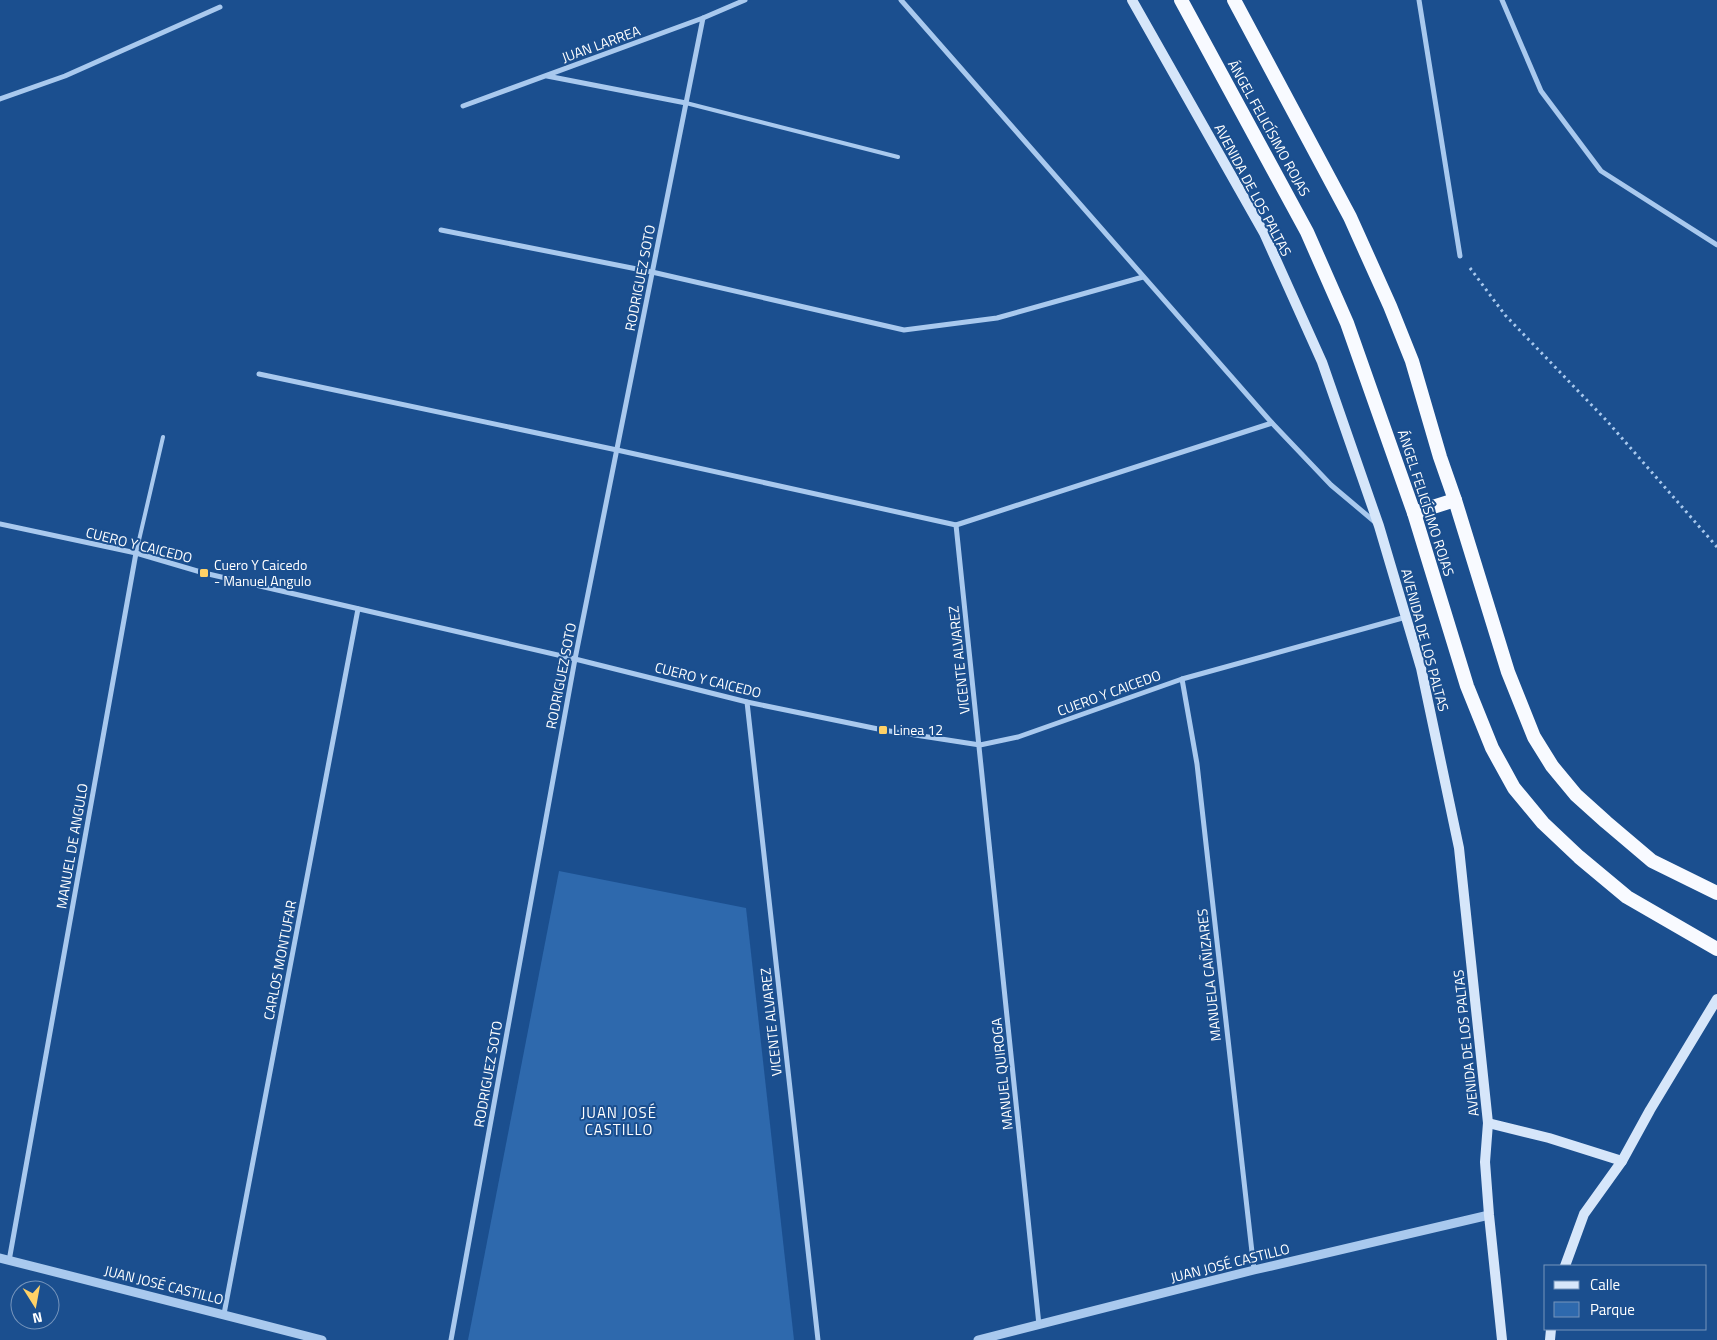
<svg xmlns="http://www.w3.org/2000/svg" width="1717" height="1340" viewBox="0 0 1717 1340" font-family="'Titillium Web',sans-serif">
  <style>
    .green { fill: #2e69ad }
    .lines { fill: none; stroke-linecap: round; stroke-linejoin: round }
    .path { stroke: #a9c9ee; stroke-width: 3; stroke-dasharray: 2.5 4; stroke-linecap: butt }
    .service { stroke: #a9c9ee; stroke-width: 4 }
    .minor { stroke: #a9c9ee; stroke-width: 5 }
    .tertiary { stroke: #a9c9ee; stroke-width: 9 }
    .secondary { stroke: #d6e6fa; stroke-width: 10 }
    .trunk { stroke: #f8faff; stroke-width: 14 }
    .poi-dot { fill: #ffd166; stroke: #1b4f8f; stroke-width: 2 }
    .labels { text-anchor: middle; stroke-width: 4; stroke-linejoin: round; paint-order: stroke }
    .street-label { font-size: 14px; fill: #fff; stroke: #1b4f8f }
    .poi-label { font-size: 14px; fill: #fff; stroke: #1b4f8f; text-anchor: start }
    .neighbourhood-label { font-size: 15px; letter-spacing: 1px; fill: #fff; stroke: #1b4f8f }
  </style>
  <rect width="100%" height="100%" fill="#1b4f8f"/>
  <!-- green -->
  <polygon class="green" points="559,871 746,908 794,1340 468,1340"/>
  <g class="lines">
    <!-- path -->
    <polyline class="path" points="1470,268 1505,315 1607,421 1717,547"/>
    <!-- service -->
    <g class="service">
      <polyline points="686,103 898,157"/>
      <polyline points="136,553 163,437"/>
    </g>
    <!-- minor -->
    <g class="minor">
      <polyline points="901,0 1272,423 1331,485 1375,522"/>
      <polyline points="1419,0 1460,256"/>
      <polyline points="1502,0 1541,91 1601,171 1717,245"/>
      <polyline points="547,76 686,103"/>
      <polyline points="0,99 65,76 220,7"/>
      <polyline points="463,106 703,18 745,0"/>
      <polyline points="441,230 652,272 904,330 997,318 1143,277"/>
      <polyline points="259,374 617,450 956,525 1272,423"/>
      <polyline points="0,524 136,553 204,573 575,659 747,702 883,730 980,745 1018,737 1182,679 1406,617"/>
      <polyline points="956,525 1039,1325"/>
      <polyline points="1182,679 1197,764 1254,1270"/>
      <polyline points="747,702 818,1340"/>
      <polyline points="9,1261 136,553"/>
      <polyline points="224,1314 358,609"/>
      <polyline points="451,1340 575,659 703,18"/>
    </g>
    <!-- tertiary -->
    <g class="tertiary">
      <polyline points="0,1258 322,1340"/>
      <polyline points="978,1340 1254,1270 1489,1215"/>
    </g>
    <!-- secondary -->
    <g class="secondary">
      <polyline points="1132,0 1264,233 1322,362 1379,526 1421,668 1459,848 1488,1123 1485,1162 1489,1215 1502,1340"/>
      <polyline points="1488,1123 1549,1138 1622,1161"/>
      <polyline points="1565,1266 1584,1214 1622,1161 1650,1110 1717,999"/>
      <polyline points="1550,1340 1551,1329"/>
    </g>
    <!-- trunk -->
    <g class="trunk">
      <polyline points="1181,0 1307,232 1347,323 1414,513 1467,686 1492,748 1514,788 1543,823 1579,857 1627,897 1717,949"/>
      <polyline points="1234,0 1350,217 1390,306 1412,361 1440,457 1455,500 1508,672 1534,737 1552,766 1576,795 1606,822 1652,861 1717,893"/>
      <polyline points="1414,513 1455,500"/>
    </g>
  </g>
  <!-- markers -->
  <g class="poi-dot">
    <rect x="199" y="568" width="10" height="10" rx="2.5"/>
    <rect x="878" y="725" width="10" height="10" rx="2.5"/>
  </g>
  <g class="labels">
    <!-- street labels -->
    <g class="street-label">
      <text transform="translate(601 44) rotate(-20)" y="5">JUAN LARREA</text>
      <text transform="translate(1269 128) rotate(61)" y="5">ÁNGEL FELICÍSIMO ROJAS</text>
      <text transform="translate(1253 190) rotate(62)" y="5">AVENIDA DE LOS PALTAS</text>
      <text transform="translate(640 278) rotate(-79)" y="5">RODRIGUEZ SOTO</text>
      <text transform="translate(1426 503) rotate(72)" y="5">ÁNGEL FELICÍSIMO ROJAS</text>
      <text transform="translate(139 545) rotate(14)" y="5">CUERO Y CAICEDO</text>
      <text transform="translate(1425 640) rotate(75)" y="5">AVENIDA DE LOS PALTAS</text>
      <text transform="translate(959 660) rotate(-96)" y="5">VICENTE ALVAREZ</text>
      <text transform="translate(561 676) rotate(-79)" y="5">RODRIGUEZ SOTO</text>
      <text transform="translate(708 680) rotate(14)" y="5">CUERO Y CAICEDO</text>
      <text transform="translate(1109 693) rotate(-20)" y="5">CUERO Y CAICEDO</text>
      <text transform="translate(72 846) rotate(-80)" y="5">MANUEL DE ANGULO</text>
      <text transform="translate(280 960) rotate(-79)" y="5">CARLOS MONTUFAR</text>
      <text transform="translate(1209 975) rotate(-96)" y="5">MANUELA CAÑIZARES</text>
      <text transform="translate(771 1022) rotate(-96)" y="5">VICENTE ALVAREZ</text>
      <text transform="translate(1466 1043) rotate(-96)" y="5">AVENIDA DE LOS PALTAS</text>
      <text transform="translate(488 1074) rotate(-80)" y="5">RODRIGUEZ SOTO</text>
      <text transform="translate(1002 1074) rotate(-96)" y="5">MANUEL QUIROGA</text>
      <text transform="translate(1230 1263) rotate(-14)" y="5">JUAN JOSÉ CASTILLO</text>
      <text transform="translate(164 1285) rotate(14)" y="5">JUAN JOSÉ CASTILLO</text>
    </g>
    <!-- poi labels -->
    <g class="poi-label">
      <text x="214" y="570">Cuero Y Caicedo<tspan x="214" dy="16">- Manuel Angulo</tspan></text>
      <text x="893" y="735">Linea 12</text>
    </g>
    <!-- neighbourhood labels -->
    <g class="neighbourhood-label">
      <text x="619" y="1118">JUAN JOSÉ<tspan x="619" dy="17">CASTILLO</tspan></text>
    </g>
  </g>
  <!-- legend -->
  <rect x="1544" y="1265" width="162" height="65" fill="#1b4f8f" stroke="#7695bc"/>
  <rect x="1554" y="1281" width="25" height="8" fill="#d6e6fa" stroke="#7695bc"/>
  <text x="1590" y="1290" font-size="15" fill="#ffffff">Calle</text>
  <rect x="1554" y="1302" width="25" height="15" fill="#2e69ad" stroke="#7695bc"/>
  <text x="1590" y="1315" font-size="15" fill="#ffffff">Parque</text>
  <!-- north arrow -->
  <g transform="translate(35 1305) rotate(169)"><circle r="24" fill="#1b4f8f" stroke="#7695bc"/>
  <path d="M0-4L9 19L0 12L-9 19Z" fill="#ffd166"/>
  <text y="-8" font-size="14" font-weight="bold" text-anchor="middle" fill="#ffffff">N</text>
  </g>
</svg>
